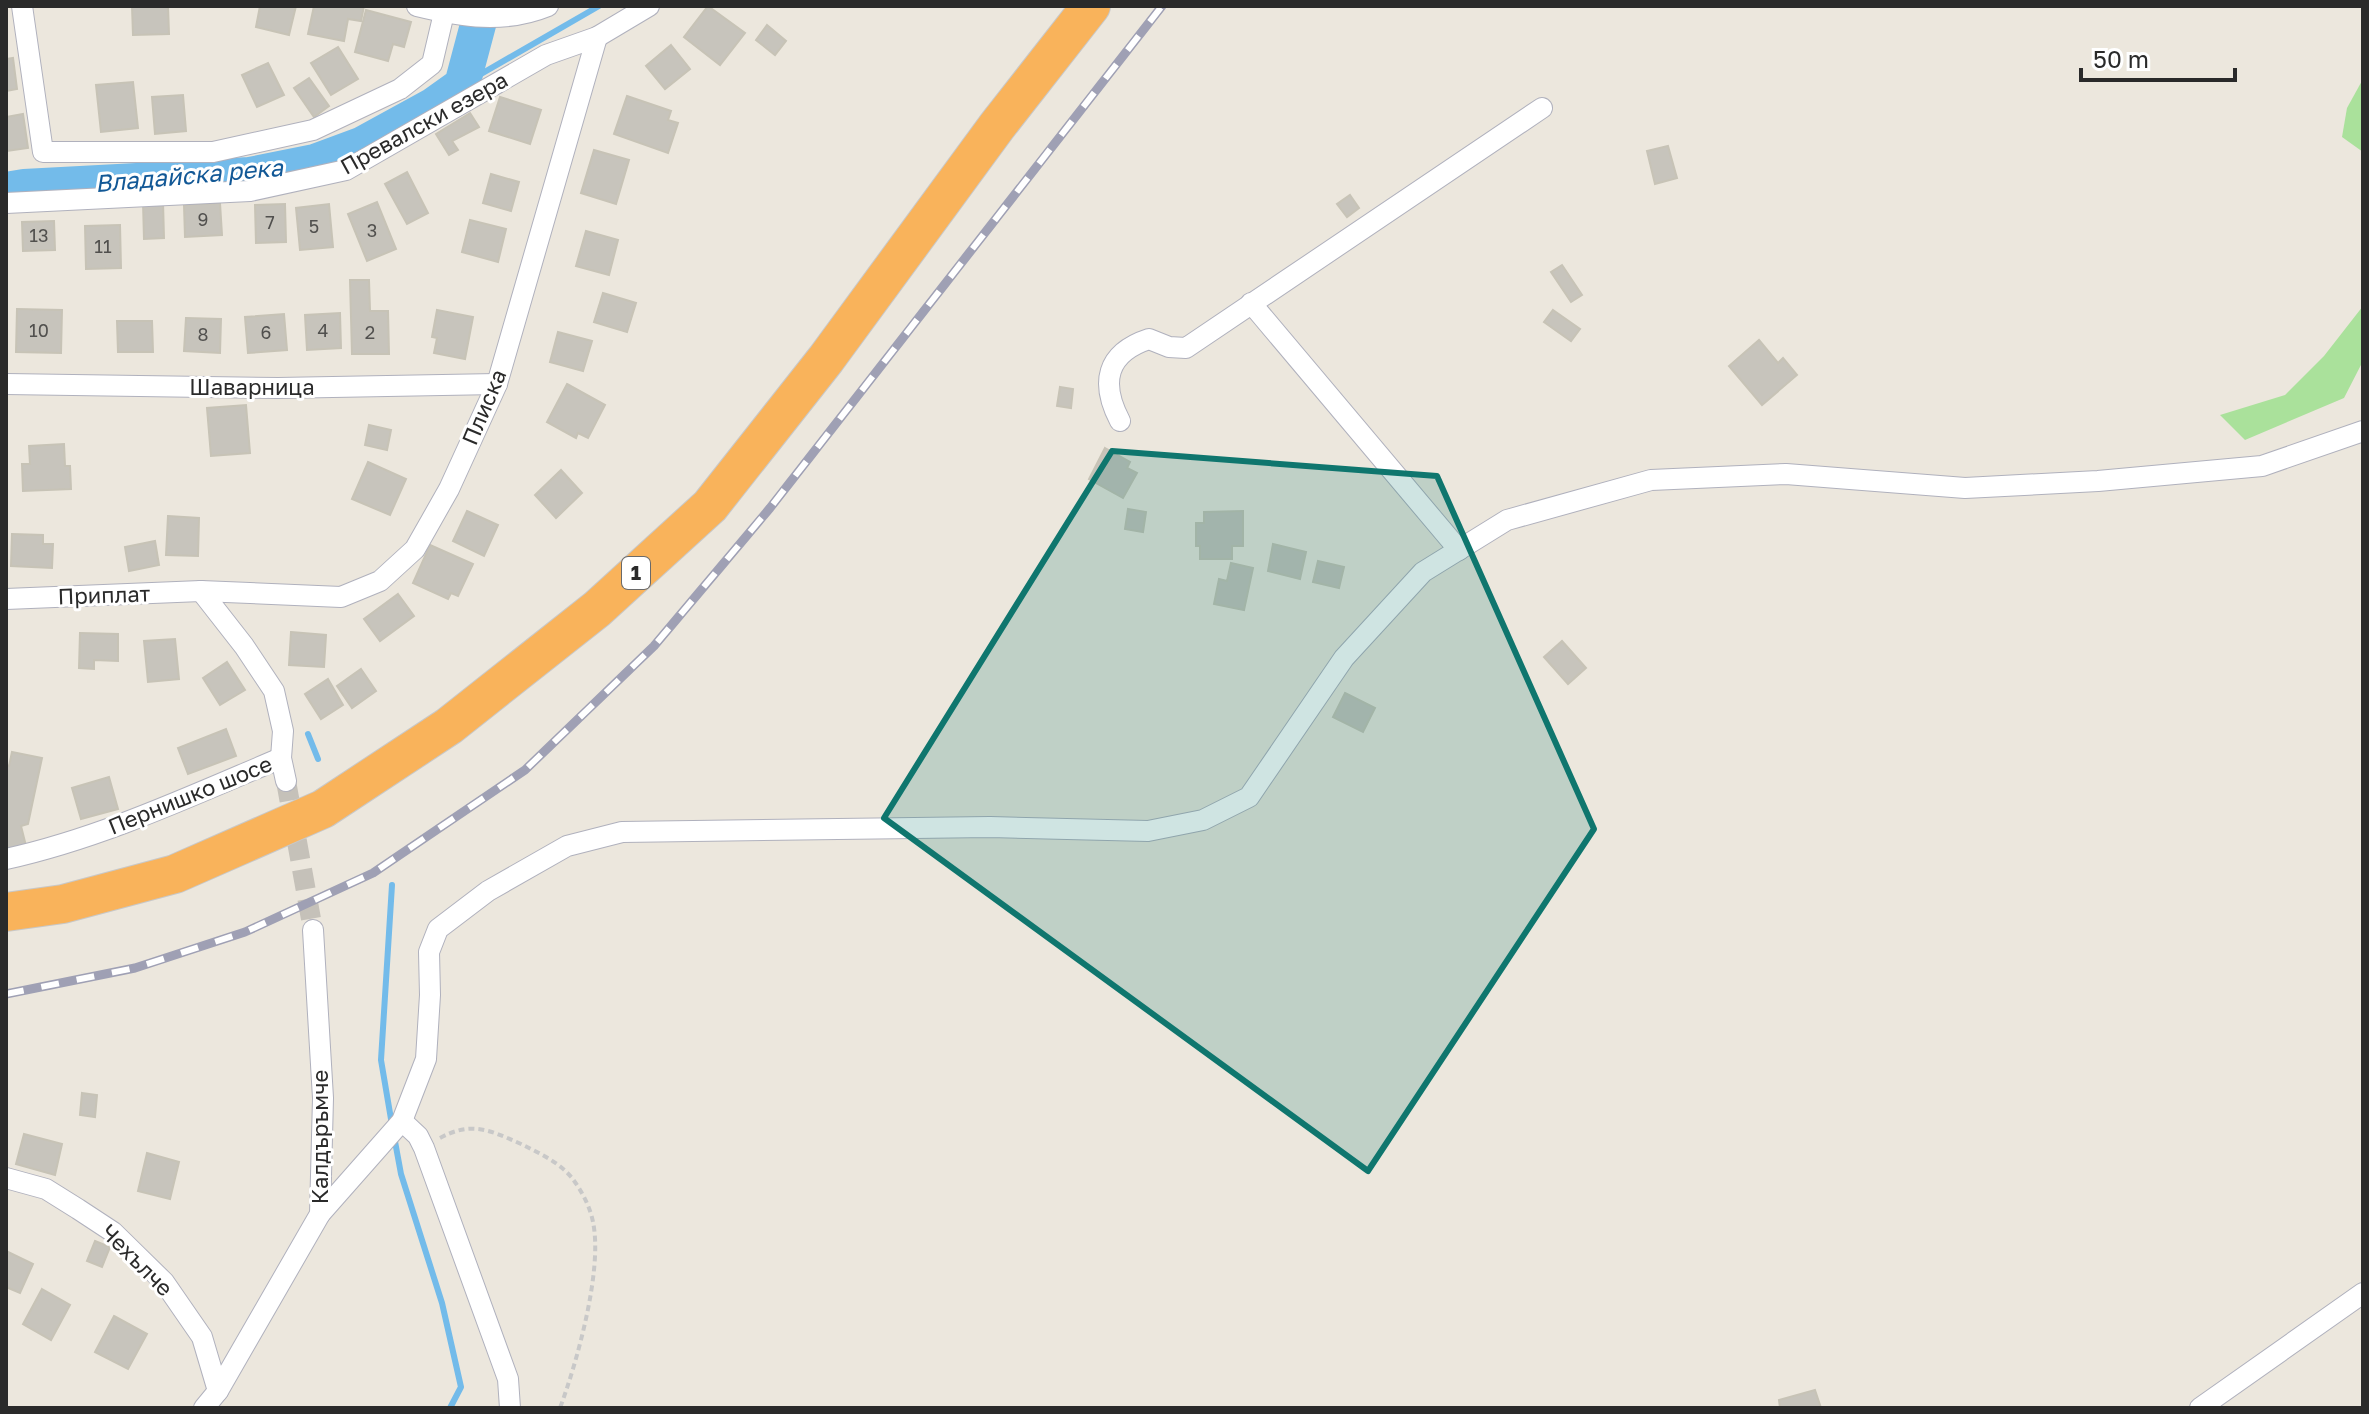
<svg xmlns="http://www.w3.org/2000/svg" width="2369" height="1414" viewBox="0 0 2369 1414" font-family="'Golos Text',sans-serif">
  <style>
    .green { fill: #aae19b }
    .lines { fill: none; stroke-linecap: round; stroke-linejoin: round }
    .stream { stroke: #73bbea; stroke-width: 6 }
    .river { stroke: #73bbea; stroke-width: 36 }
    .building { fill: #c7c4bc; stroke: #c7c3b6; stroke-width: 2 }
    .street-tunnel { stroke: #c5c1b9; stroke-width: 20; stroke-dasharray: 20 10; stroke-linecap: butt }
    .street-casing { stroke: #b0b1bd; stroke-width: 22 }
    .highway-casing { stroke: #c8c8c8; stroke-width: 40 }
    .path { stroke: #c8c8c8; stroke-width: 4; stroke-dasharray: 6 4; stroke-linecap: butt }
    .street { stroke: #fff; stroke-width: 20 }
    .highway { stroke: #f9b35b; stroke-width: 38 }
    .rail-casing { stroke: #9fa0b4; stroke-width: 9 }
    .rail { stroke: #fff; stroke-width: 6; stroke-dasharray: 18; stroke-linecap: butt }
    .marked { fill: #0f766e; fill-opacity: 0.2; stroke: #0f766e; stroke-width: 6; stroke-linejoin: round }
    .labels { text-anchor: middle; stroke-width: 6; stroke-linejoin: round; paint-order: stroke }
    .number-label { font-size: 18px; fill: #51504e }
    .shield { fill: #fff; stroke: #6a6a6a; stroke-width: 2 }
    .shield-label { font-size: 20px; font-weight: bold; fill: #2a2a2a }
    .street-label { font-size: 22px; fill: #2a2a2a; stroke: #fff }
    .water-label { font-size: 24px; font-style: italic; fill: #125896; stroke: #fff }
  </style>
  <rect width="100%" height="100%" fill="#ece7dd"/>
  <!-- green -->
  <g class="green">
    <polygon points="2363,79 2363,152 2342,137 2347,108"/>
    <polygon points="2363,306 2363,361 2344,398 2245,440 2220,415 2285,395 2324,356"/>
  </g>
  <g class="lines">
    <!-- stream -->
    <g class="stream">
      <polyline points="462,85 599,6"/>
      <polyline points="308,734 318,759"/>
      <polyline points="392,885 381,1060 392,1125"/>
      <polyline points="394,1136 401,1174 442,1303 461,1387 450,1408"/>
    </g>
    <!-- river -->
    <polyline class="river" points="6,190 24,187 250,175 315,162 361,145 434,105 462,85 483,6"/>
  </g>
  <!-- building -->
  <g class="building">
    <polygon points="132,6 168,6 169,34 133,35"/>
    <polygon points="260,6 296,6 289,35 256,27"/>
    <polygon points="314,6 364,6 361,21 348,19 344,41 308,34"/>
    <polygon points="708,6 745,33 720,65 684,37"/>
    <polygon points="366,10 411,22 404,47 393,44 388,61 355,52"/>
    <polygon points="767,25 786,41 775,55 756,40"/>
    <polygon points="671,45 690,69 665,89 646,66"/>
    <polygon points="338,47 358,79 331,95 311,63"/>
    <polygon points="13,58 17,89 6,91 6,59"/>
    <polygon points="268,63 284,95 257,107 242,75"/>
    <polygon points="309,78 329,106 314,117 294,88"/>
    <polygon points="133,82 138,128 101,132 96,85"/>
    <polygon points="183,95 186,131 155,134 152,97"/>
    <polygon points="627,96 671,111 668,120 678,123 668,153 614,134"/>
    <polygon points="500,97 541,110 530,144 489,131"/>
    <polygon points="470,113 479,127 452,141 458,150 449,155 436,134"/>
    <polygon points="23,114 28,148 6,151 6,117"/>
    <polygon points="1668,146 1677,178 1655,184 1647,151"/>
    <polygon points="594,150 629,160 616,204 581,193"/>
    <polygon points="407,172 428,213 407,224 385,184"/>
    <polygon points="491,174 519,182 511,211 483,203"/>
    <polygon points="1350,195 1359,208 1347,217 1337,204"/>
    <polygon points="143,202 163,202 164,238 144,239"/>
    <polygon points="377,202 396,249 367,261 348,214"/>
    <polygon points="220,203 222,235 185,237 184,205"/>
    <polygon points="285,204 286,242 256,243 255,205"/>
    <polygon points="329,204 333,247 300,250 296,208"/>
    <polygon points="470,220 506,229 498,262 462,252"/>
    <polygon points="54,221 55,250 23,251 22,222"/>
    <polygon points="120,225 121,268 86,269 85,226"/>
    <polygon points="586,231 618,240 609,275 576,266"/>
    <polygon points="1562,265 1582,295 1571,302 1551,272"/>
    <polygon points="350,280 369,280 370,311 388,311 389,354 352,354"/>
    <polygon points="603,293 636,303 627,332 594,322"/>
    <polygon points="17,309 62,310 61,353 16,352"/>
    <polygon points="437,310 473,317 465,359 434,353 437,338 432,337"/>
    <polygon points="1553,310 1580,329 1571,341 1544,322"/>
    <polygon points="340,313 341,348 307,350 305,315"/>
    <polygon points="284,314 287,350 248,353 245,317"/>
    <polygon points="186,318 221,319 220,353 184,351"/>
    <polygon points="117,321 152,321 153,352 118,352"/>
    <polygon points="558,332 592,341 583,371 550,362"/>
    <polygon points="1759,340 1778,363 1783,358 1797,375 1762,405 1729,366"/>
    <polygon points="567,384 605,405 588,438 578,433 576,438 547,422"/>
    <polygon points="1060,387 1073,389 1071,408 1057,406"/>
    <polygon points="246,405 250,453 211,456 207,408"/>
    <polygon points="369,425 391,430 387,450 365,445"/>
    <polygon points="64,444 65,466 70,466 71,489 23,491 22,464 30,464 29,446"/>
    <polygon points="1105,448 1130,462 1127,468 1137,473 1123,498 1089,479"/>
    <polygon points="368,462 406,479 390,515 352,499"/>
    <polygon points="561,470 582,493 556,518 535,495"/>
    <polygon points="1128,509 1146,512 1143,532 1125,529"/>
    <polygon points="467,511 498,525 484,556 453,541"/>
    <polygon points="1243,511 1243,546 1232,546 1232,559 1200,559 1200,546 1196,546 1196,523 1204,523 1204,512"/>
    <polygon points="168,516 199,518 198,556 166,555"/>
    <polygon points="12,534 43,535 43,544 53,544 52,568 11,566"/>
    <polygon points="155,541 159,565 129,571 125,547"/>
    <polygon points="1273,544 1306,552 1300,579 1268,571"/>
    <polygon points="430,545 473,564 458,596 451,593 448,599 413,583"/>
    <polygon points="1318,561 1344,567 1339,588 1313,582"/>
    <polygon points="1231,563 1253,568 1244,610 1214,604 1219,579 1227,581"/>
    <polygon points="398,594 414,616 380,641 364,619"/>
    <polygon points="291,632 326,635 324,667 289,665"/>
    <polygon points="80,633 118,634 118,661 94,660 94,669 79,668"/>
    <polygon points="175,639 179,679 148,682 144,641"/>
    <polygon points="1562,641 1586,668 1568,684 1544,657"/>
    <polygon points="227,662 245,690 220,705 203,678"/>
    <polygon points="361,669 376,691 352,708 337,686"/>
    <polygon points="328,679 343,705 321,719 305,694"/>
    <polygon points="1345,693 1375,708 1363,732 1333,717"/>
    <polygon points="226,729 236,756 188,774 178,748"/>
    <polygon points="12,752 42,758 28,824 21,826 26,846 6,851 6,765 9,766"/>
    <polygon points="109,777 118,809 81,819 72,788"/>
    <polygon points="82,1093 97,1095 95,1117 80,1115"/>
    <polygon points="24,1134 62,1144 55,1175 16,1164"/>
    <polygon points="147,1153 179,1162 170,1199 138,1191"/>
    <polygon points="95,1241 110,1247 102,1267 87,1261"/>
    <polygon points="6,1251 33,1264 20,1293 6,1287"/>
    <polygon points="42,1289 70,1305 51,1340 23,1324"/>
    <polygon points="114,1316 147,1334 128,1369 95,1352"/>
    <polygon points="1815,1390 1821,1408 1780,1408 1779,1400"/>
  </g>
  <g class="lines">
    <!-- street-tunnel -->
    <polyline class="street-tunnel" points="286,781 313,930"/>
    <defs>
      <g id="street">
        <polyline points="22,6 43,152 213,152 313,130 400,89 432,64 444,13"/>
        <path d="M417,6C462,17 504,24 548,6"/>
        <polyline points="6,203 250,191 346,170 546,55 597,37 649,6"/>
        <polyline points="1251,303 1459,550"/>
        <polyline points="6,384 278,388 497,384"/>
        <path d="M1120,421C1100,383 1106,353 1149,339L1169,347L1186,348L1542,108"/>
        <polyline points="201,591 244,646 274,691 283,731 281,758 286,781"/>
        <polyline points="6,599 201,591 341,597 380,581 415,549 449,489 497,384 597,37"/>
        <path d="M6,859C101,838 191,796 281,758"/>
        <polyline points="402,1121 418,1136 424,1148 508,1379 510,1408"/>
        <polyline points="6,1178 46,1189 78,1209 113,1232 164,1282 202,1337 218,1391"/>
        <polyline points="320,1214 402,1121 426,1059 430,995 429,952 438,929 488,891 567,846 622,832 990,827 1148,831 1203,820 1249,797 1344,658 1423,572 1507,520 1651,480 1786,474 1965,488 2098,481 2262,466 2363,431"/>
        <polyline points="204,1408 218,1391 320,1214 323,1098 313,930"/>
        <polyline points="2200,1408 2363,1293"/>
      </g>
      <polyline id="highway" points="6,912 63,904 175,874 323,809 449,726 597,609 710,506 826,359 997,126 1091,6"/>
    </defs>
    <!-- street casing -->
    <use href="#street" class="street-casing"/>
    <!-- highway casing -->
    <use href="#highway" class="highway-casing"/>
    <!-- path -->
    <path class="path" d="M440,1138C471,1121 490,1130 521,1144C539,1153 559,1162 572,1178C581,1190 590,1206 593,1222C603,1270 577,1362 560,1408"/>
    <!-- street -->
    <use href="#street" class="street"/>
    <!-- highway -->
    <use href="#highway" class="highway"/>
    <defs>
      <polyline id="rail" points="6,994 135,968 245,932 373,873 525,770 654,646 770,508 1162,6"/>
    </defs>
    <!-- rail casing -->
    <use href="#rail" class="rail-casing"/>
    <!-- rail -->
    <use href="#rail" class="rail"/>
  </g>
  <!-- marked area -->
  <path class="marked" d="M1112,451L1437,476L1594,829L1368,1171L884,818Z"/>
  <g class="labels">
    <!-- number labels -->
    <g class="number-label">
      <text x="203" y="226">9</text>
      <text x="270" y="229">7</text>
      <text x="314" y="233">5</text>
      <text x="372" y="237">3</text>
      <text x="39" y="242">13</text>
      <text x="103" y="253">11</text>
      <text x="39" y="337">10</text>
      <text x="323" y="337">4</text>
      <text x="266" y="339">6</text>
      <text x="370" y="339">2</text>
      <text x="203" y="341">8</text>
    </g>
    <!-- shield labels -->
    <rect class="shield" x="622" y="557" width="28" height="32" rx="6"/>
    <g class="shield-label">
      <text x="636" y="580">1</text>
    </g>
    <!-- street labels -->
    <g class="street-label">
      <text transform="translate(424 123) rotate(-29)" y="8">Превалски езера</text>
      <text x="252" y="395">Шаварница</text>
      <text transform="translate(484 407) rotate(-67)" y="8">Плиска</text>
      <text transform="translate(104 595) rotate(-2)" y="8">Приплат</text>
      <text transform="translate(190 795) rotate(-22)" y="8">Пернишко шосе</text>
      <text transform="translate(320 1137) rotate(-90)" y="8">Калдъръмче</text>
      <text transform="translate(137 1260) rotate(45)" y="8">Чехълче</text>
    </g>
    <!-- water labels -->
    <g class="water-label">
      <text transform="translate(189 176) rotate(-5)" y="8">Владайска река</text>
    </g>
  </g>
  <!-- border -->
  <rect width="2369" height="1414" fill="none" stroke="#2a2a2a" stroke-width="16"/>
  <!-- scale -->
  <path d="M2081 68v12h154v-12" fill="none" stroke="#2a2a2a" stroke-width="4"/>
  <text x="2093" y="68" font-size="24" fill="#2a2a2a" stroke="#ffffff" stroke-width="6" paint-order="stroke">50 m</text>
</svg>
